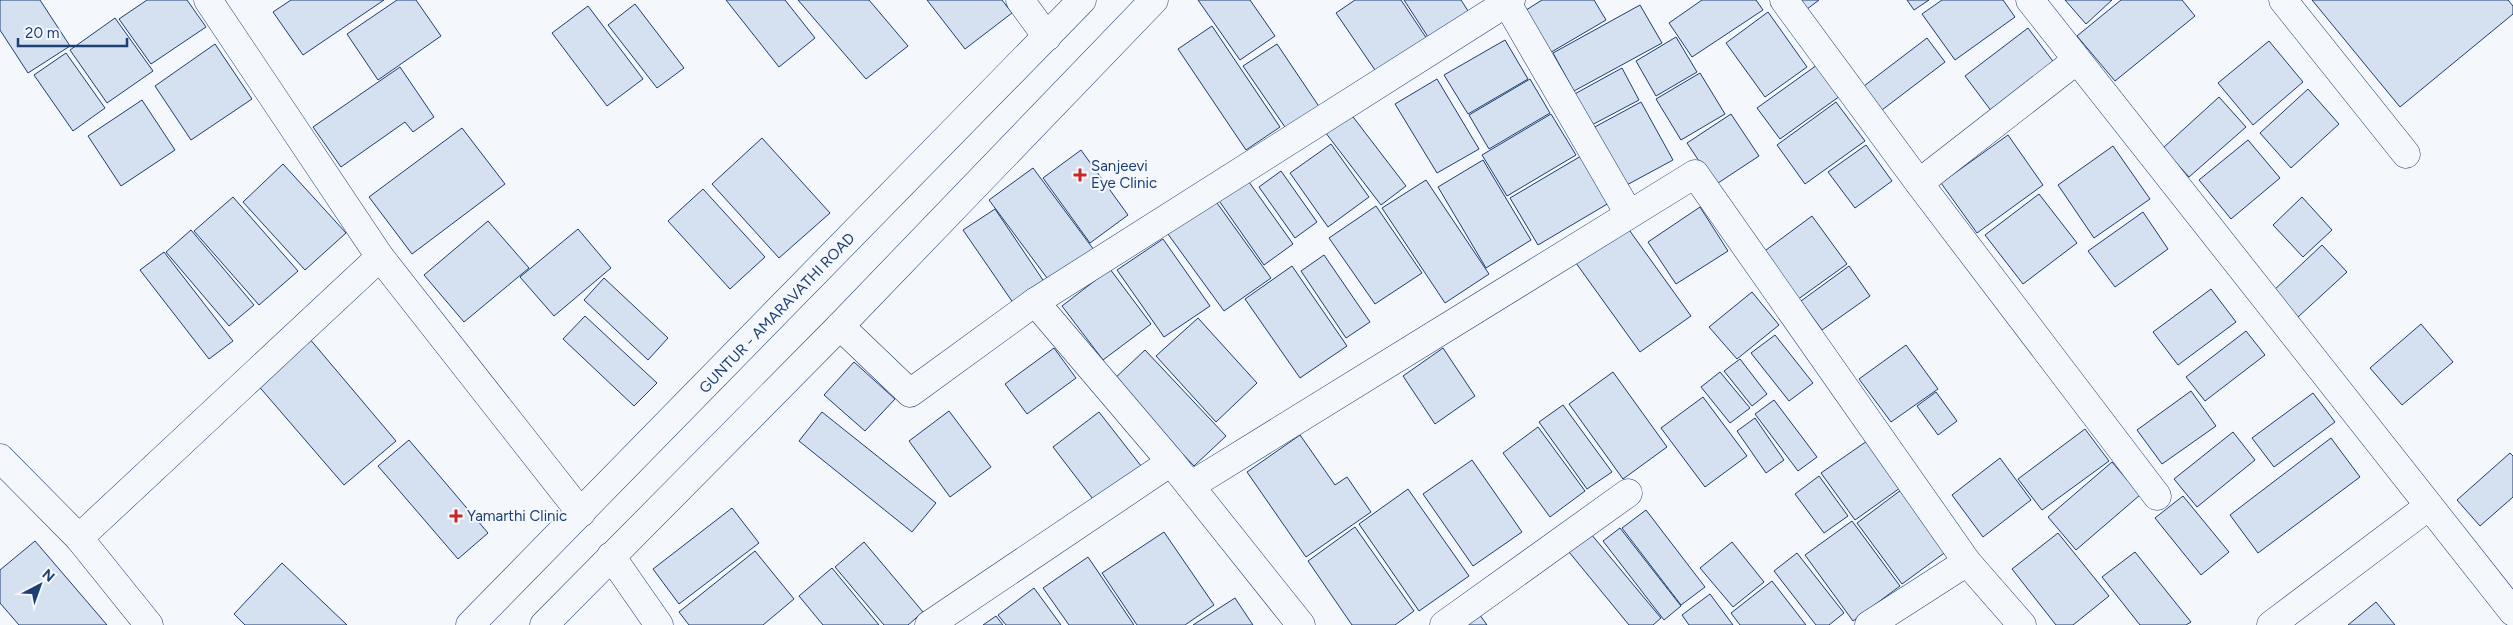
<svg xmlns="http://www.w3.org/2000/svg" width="2513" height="625" viewBox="0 0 2513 625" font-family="Figtree,sans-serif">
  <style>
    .building { fill: #d5e0f0; stroke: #1d3f73 }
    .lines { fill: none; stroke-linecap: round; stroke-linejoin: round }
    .street-casing { stroke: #1d3f73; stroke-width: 29 }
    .primary-casing { stroke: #1d3f73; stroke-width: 29 }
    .street { stroke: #f4f7fb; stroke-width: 28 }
    .primary { stroke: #f4f7fb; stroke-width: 28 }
    .poi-dot { fill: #c62828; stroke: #f4f7fb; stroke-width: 2 }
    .labels { text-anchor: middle; stroke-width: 4; stroke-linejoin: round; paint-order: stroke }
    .poi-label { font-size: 15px; fill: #1d3f73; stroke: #f4f7fb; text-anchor: start }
    .street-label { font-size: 15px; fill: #1d3f73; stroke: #f4f7fb }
  </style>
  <rect width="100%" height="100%" fill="#f4f7fb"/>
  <!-- building -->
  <g class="building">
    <polygon points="0,0 40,0 70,46 28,73 0,30"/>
    <polygon points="147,0 187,0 206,27 151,64 119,19"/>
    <polygon points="291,0 384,0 303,55 273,12"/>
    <polygon points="397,0 416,0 441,36 378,80 347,34"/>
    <polygon points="726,0 785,0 815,38 779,67"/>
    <polygon points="798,0 869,0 908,46 866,79"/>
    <polygon points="927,0 1002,0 1012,13 965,49"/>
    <polygon points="1198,0 1250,0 1275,36 1240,60"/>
    <polygon points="1355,0 1401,0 1427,39 1377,73 1336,13"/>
    <polygon points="1404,0 1461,0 1470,14 1430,40"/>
    <polygon points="1542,0 1594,0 1606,20 1548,54 1523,12"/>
    <polygon points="1702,0 1756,0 1763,10 1692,57 1669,23"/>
    <polygon points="1792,0 1819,0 1802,13"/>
    <polygon points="1907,0 1929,0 1914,10"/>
    <polygon points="1942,0 2003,0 2015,17 1955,60 1922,14"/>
    <polygon points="2065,0 2112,0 2086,24"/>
    <polygon points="2121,0 2182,0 2195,16 2115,81 2077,36"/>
    <polygon points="2312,0 2508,0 2513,6 2513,14 2400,107"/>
    <polygon points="635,4 684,68 657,88 608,25"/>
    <polygon points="1640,5 1662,43 1574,91 1553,53"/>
    <polygon points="588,6 643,79 607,106 552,33"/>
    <polygon points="1768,12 1807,67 1765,97 1726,43"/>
    <polygon points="115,18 153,71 107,103 70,50"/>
    <polygon points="1212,26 1280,127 1246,150 1178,49"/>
    <polygon points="2028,28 2058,68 1995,116 1965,76"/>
    <polygon points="1676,37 1697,72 1656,96 1636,61"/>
    <polygon points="1927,38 1945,62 1882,110 1864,86"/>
    <polygon points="1505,40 1528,79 1468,114 1444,75"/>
    <polygon points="2269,41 2303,82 2253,125 2218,83"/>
    <polygon points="215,44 252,99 191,140 155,86"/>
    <polygon points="1277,44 1320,108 1287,130 1243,66"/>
    <polygon points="66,53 105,108 73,131 34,75"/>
    <polygon points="1817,65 1840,96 1780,139 1757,108"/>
    <polygon points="400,67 434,117 413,132 405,122 341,167 313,127"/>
    <polygon points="1622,68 1639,100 1588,127 1571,96"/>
    <polygon points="1700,73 1725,114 1681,140 1656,99"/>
    <polygon points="1437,79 1479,149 1437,173 1395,104"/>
    <polygon points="1530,79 1550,113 1489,149 1469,115"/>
    <polygon points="2308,89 2339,124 2291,168 2260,133"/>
    <polygon points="2219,97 2246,127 2189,177 2163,148"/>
    <polygon points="142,100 175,150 121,186 88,136"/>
    <polygon points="1641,102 1673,160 1623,187 1591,129"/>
    <polygon points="1836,102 1865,141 1805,184 1777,145"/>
    <polygon points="1347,109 1406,186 1381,205 1322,128"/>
    <polygon points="1551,114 1576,155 1507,196 1482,155"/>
    <polygon points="1731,114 1759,156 1715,185 1687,143"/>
    <polygon points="462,128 505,184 412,254 369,197"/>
    <polygon points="2008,135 2043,185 1977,233 1941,183"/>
    <polygon points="762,138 830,213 779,258 712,184"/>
    <polygon points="2248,140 2280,178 2231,219 2199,180"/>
    <polygon points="1331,144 1369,197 1328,227 1290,173"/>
    <polygon points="1866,145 1892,181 1855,208 1828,172"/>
    <polygon points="2113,146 2150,199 2094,238 2058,185"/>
    <polygon points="1081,150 1128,215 1090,243 1043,178"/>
    <polygon points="1581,156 1609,203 1538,245 1510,198"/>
    <polygon points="1483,160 1531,240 1486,268 1438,187"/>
    <polygon points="283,164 346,233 305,270 243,202"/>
    <polygon points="1033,168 1094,250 1050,282 989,200"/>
    <polygon points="1281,171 1317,222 1295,238 1259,187"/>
    <polygon points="1244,175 1293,244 1264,265 1215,195"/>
    <polygon points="1426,180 1489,274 1445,303 1382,208"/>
    <polygon points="703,189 765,257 730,289 668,221"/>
    <polygon points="2039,194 2077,243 2023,284 1985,235"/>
    <polygon points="1212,196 1271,278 1224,311 1165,230"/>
    <polygon points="233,197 298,271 259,305 194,231"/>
    <polygon points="2302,197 2332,230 2303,257 2273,225"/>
    <polygon points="1376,206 1422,273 1375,304 1329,238"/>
    <polygon points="1700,207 1728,251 1676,284 1648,242"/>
    <polygon points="995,209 1049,289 1018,310 963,230"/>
    <polygon points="2143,212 2168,249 2115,287 2088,251"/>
    <polygon points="1812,216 1847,264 1797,300 1762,253"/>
    <polygon points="488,221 529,268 464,322 424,275"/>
    <polygon points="1627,227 1691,316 1640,352 1576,263"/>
    <polygon points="578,229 611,268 554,316 520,277"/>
    <polygon points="191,230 254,305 229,326 166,252"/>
    <polygon points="1163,239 1210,306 1164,337 1117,270"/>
    <polygon points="2322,245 2347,272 2298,317 2273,291"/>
    <polygon points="164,252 233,341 209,359 140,270"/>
    <polygon points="1324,255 1370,322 1346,338 1301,271"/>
    <polygon points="1292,266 1347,346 1300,378 1245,299"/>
    <polygon points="1849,266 1870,296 1822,330 1801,301"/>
    <polygon points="1110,269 1151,324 1103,360 1062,306"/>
    <polygon points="604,278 668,338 648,360 584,300"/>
    <polygon points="2211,289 2236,322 2178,365 2153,332"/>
    <polygon points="1752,292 1779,325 1737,359 1709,327"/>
    <polygon points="585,316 657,383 634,406 563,339"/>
    <polygon points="1198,318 1257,383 1216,422 1156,356"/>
    <polygon points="2421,324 2453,362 2402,405 2370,368"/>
    <polygon points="2246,331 2265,355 2205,401 2186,377"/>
    <polygon points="1775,335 1813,383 1789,401 1751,353"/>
    <polygon points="309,338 396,441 344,485 256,383"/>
    <polygon points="1906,345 1938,389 1891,422 1859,379"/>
    <polygon points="1054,348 1076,378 1027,414 1005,384"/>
    <polygon points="1443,348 1475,396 1435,424 1403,376"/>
    <polygon points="1145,350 1226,436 1194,466 1113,380"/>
    <polygon points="1740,359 1767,394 1752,406 1724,371"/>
    <polygon points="854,362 895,399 865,431 824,395"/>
    <polygon points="1613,372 1667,447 1623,479 1569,404"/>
    <polygon points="1720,372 1750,408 1730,423 1701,387"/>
    <polygon points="2191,391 2216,426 2162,464 2137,430"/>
    <polygon points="1936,392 1957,421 1938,435 1917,406"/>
    <polygon points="2313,393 2335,422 2274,467 2252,438"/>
    <polygon points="1703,397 1747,456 1705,487 1661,428"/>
    <polygon points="1774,400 1817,457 1798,471 1755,414"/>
    <polygon points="1563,405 1612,472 1587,489 1539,422"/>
    <polygon points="949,411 991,467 950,497 909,441"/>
    <polygon points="822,412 936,503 912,532 799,441"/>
    <polygon points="1099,412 1145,471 1099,507 1053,447"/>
    <polygon points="1755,418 1784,460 1766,473 1737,431"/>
    <polygon points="1538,427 1585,491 1550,517 1503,453"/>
    <polygon points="2085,429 2109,461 2042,510 2018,479"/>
    <polygon points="2233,432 2255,460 2197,507 2174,479"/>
    <polygon points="1300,435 1335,485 1347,477 1371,512 1306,557 1247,472"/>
    <polygon points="2331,438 2360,477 2258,553 2230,515"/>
    <polygon points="409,440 488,533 458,559 378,466"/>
    <polygon points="1867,441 1900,488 1855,520 1821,473"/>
    <polygon points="2510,453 2513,456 2513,497 2480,526 2457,500"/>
    <polygon points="2000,458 2031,500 1983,537 1952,495"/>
    <polygon points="1472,460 1522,532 1473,566 1423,494"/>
    <polygon points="2112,462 2140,495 2076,550 2048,517"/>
    <polygon points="1819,476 1848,516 1824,533 1795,494"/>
    <polygon points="1408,489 1469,576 1419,611 1359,524"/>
    <polygon points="1901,490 1947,551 1902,584 1857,523"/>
    <polygon points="2183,496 2229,552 2201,575 2155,518"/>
    <polygon points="732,508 759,543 679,604 653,569"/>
    <polygon points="1646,510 1705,587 1681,605 1622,528"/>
    <polygon points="1852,521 1900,586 1853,621 1805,555"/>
    <polygon points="1355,527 1414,611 1395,625 1352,625 1308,561"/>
    <polygon points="1620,528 1681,606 1664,620 1603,541"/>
    <polygon points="1164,532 1214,605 1185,625 1137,625 1102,573"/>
    <polygon points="2058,533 2109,596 2073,625 2056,625 2012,569"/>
    <polygon points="1591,534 1661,618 1653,625 1629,625 1569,552"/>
    <polygon points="35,541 107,625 19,625 0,603 0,570"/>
    <polygon points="864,542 923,612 908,625 884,625 835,567"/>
    <polygon points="1732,542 1764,582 1733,607 1700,568"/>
    <polygon points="755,551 794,599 763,625 689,625 679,612"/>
    <polygon points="2135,552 2191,622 2186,625 2140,625 2102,577"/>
    <polygon points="1797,553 1844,613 1829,625 1816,625 1774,571"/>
    <polygon points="1088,557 1134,625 1069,625 1043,588"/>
    <polygon points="282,563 347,625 245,625 234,614"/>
    <polygon points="832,568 879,625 823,625 799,596"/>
    <polygon points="1772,581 1806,625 1740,625 1731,613"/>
    <polygon points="1034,588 1061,625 1006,625 998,615"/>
    <polygon points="1710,594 1733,625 1689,625 1682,615"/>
    <polygon points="1235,598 1253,625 1193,625"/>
    <polygon points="2376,602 2395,625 2348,625"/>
    <polygon points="1477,611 1487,625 1457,625"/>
    <polygon points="996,616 1003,625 983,625"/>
  </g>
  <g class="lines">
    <defs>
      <g id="street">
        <polyline points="208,0 380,257 581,513"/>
        <polyline points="1020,0 1047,37"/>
        <polyline points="1784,0 1919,183 2157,496"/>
        <polyline points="2030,0 2513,612"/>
        <polyline points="2283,0 2406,154"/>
        <polyline points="1507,3 1629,214"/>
        <polyline points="1919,183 2077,60"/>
        <polyline points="1035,302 1171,462 1301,625"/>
        <polyline points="840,326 910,393 1035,302 1511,0"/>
        <polyline points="0,458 79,538 149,625"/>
        <polyline points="1190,486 1695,174 1967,562 2022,625"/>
        <polyline points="79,538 380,257"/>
        <polyline points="611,556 659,625"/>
        <polyline points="929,625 1171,462"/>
        <polyline points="1444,625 1628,493"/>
        <polyline points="1869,625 1967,562"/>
        <polyline points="2271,625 2429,506"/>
      </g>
      <g id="primary">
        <polyline points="470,625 1082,0"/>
        <polyline points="544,625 840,326 1154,0"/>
      </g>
    </defs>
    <!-- street casing -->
    <use href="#street" class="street-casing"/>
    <!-- primary casing -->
    <use href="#primary" class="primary-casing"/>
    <!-- street -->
    <use href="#street" class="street"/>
    <!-- primary -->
    <use href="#primary" class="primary"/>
  </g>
  <!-- markers -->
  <g class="poi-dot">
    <path d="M1077.5 167.5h5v5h5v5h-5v5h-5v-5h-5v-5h5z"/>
    <path d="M453.5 508.5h5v5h5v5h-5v5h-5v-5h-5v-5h5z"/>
  </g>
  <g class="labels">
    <!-- poi labels -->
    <g class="poi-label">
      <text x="1091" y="171">Sanjeevi<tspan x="1091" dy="17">Eye Clinic</tspan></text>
      <text x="467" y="521">Yamarthi Clinic</text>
    </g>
    <!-- street labels -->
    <g class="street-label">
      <text transform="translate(777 313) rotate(-46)" y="5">GUNTUR - AMARAVATHI ROAD</text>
    </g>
  </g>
  <!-- north arrow -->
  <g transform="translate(40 585) rotate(41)" stroke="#f4f7fb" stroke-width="4" paint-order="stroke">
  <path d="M0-4L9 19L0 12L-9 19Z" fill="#1d3f73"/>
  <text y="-8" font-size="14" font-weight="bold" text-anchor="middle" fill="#1d3f73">N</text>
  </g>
  <!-- scale -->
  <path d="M18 38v8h109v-8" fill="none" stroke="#1d3f73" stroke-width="2.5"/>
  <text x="25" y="38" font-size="15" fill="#1d3f73" stroke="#f4f7fb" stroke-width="4" paint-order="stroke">20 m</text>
</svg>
